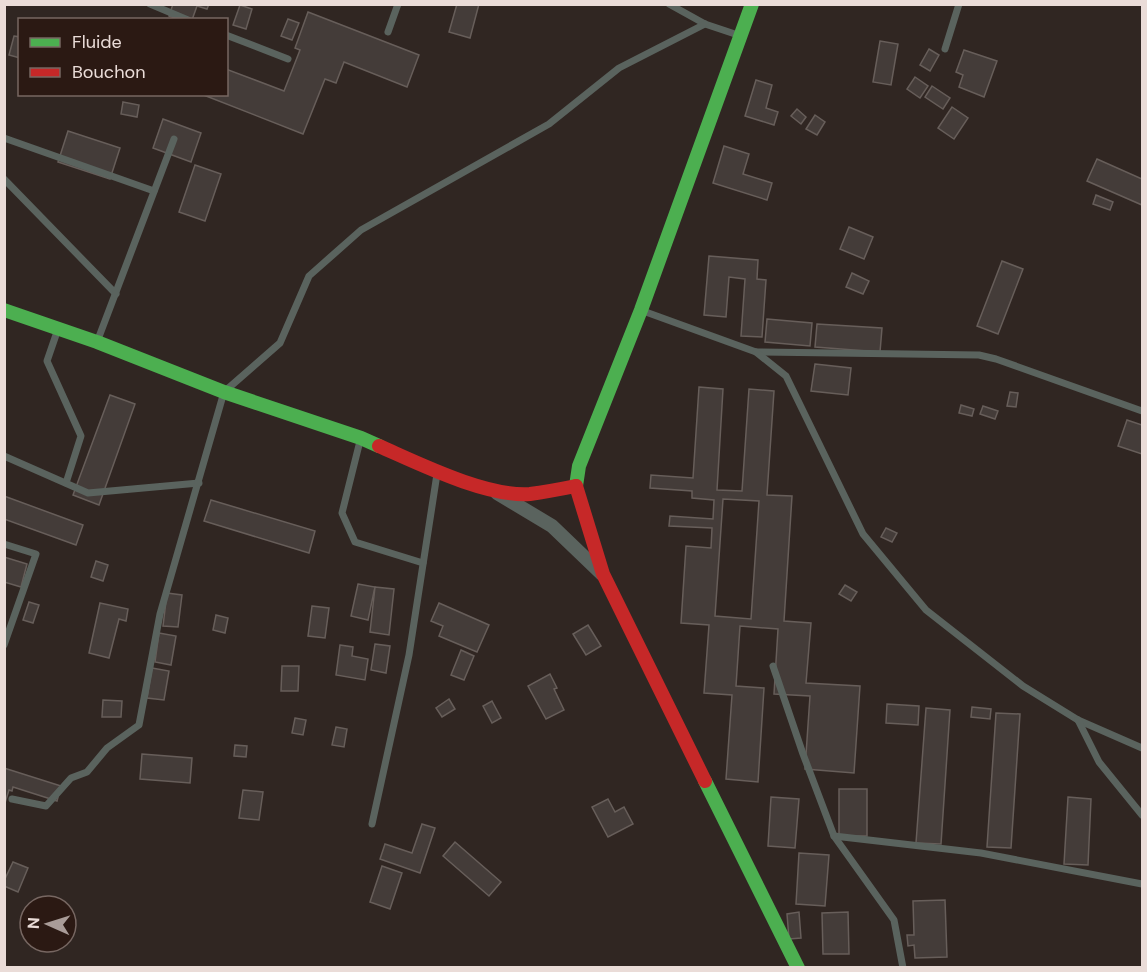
<svg xmlns="http://www.w3.org/2000/svg" width="1147" height="972" viewBox="0 0 1147 972" font-family="'DM Sans',sans-serif">
  <style>
    .building { fill: #443c39; stroke: #675e5a; stroke-width: 1.5; fill-rule: evenodd }
    .lines { fill: none; stroke-linecap: round; stroke-linejoin: round }
    .lane { stroke: #5a635e; stroke-width: 7 }
    .street { stroke: #5a635e; stroke-width: 14 }
    .fast { stroke: #4caf50; stroke-width: 14 }
    .jam { stroke: #c62828; stroke-width: 14 }
  </style>
  <rect width="100%" height="100%" fill="#302622"/>
  <!-- building -->
  <g class="building">
    <polygon points="173,4 209,4 207,9 197,6 192,20 180,20 169,16"/>
    <polygon points="457,4 479,4 470,38 449,32"/>
    <polygon points="240,5 252,9 246,29 233,25"/>
    <polygon points="308,12 419,55 407,87 344,62 336,83 325,79 303,134 201,94 226,94 226,69 284,91 300,50 295,48"/>
    <polygon points="288,19 299,23 292,40 281,36"/>
    <polygon points="14,36 20,37 20,58 9,55"/>
    <polygon points="880,41 898,44 891,85 873,82"/>
    <polygon points="929,49 939,55 930,71 920,65"/>
    <polygon points="964,50 997,61 984,97 959,87 963,75 956,72"/>
    <polygon points="915,77 928,86 920,98 907,89"/>
    <polygon points="756,80 772,85 766,108 778,112 774,125 745,116"/>
    <polygon points="932,86 950,98 943,109 925,97"/>
    <polygon points="123,102 139,105 137,117 121,114"/>
    <polygon points="952,107 968,118 954,139 938,128"/>
    <polygon points="797,109 806,117 801,124 791,116"/>
    <polygon points="815,115 825,122 817,135 806,129"/>
    <polygon points="163,119 201,133 191,162 153,148"/>
    <polygon points="68,131 120,148 110,179 58,162"/>
    <polygon points="724,146 749,154 743,174 772,183 767,200 713,183"/>
    <polygon points="1097,159 1142,179 1142,205 1087,181"/>
    <polygon points="195,165 221,174 205,221 179,212"/>
    <polygon points="1096,195 1113,202 1110,210 1093,204"/>
    <polygon points="849,227 873,237 864,259 840,249"/>
    <polygon points="709,256 758,260 757,279 766,280 762,337 741,336 745,279 729,277 726,317 704,315"/>
    <polygon points="1002,261 1023,269 998,334 977,326"/>
    <polygon points="852,273 869,281 863,294 846,287"/>
    <polygon points="767,319 812,323 810,346 765,342"/>
    <polygon points="817,324 882,328 880,352 815,347"/>
    <polygon points="815,364 851,368 848,395 811,391"/>
    <path d="M699,387L723,389L717,490L742,491L749,389L774,391L767,495L792,496L784,621L811,623L806,683L860,686L854,773L805,769L810,696L774,694L778,629L740,626L736,686L764,688L758,782L726,779L732,695L704,693L709,625L681,623L686,546L711,548L712,528L669,526L670,516L713,519L714,500L692,498V491L650,488L651,475L693,478ZM723,499L759,501L751,619L715,616Z"/>
    <polygon points="1010,392 1018,393 1016,407 1007,406"/>
    <polygon points="110,395 135,404 99,505 73,495"/>
    <polygon points="961,405 974,409 972,416 959,413"/>
    <polygon points="983,406 998,411 995,419 980,414"/>
    <polygon points="1127,420 1142,425 1142,454 1118,446"/>
    <polygon points="4,496 83,525 76,545 4,519"/>
    <polygon points="211,500 315,531 309,553 204,521"/>
    <polygon points="886,528 897,533 892,542 881,537"/>
    <polygon points="4,557 27,564 21,587 4,582"/>
    <polygon points="96,561 108,565 103,581 91,577"/>
    <polygon points="358,584 375,587 368,620 351,616"/>
    <polygon points="845,585 857,592 851,601 839,594"/>
    <polygon points="375,587 394,589 389,635 370,632"/>
    <polygon points="167,593 182,595 178,627 163,626"/>
    <polygon points="29,602 39,605 33,623 23,620"/>
    <polygon points="100,603 128,609 126,621 119,619 109,658 89,653"/>
    <polygon points="439,603 489,625 477,652 439,636 443,626 431,621"/>
    <polygon points="312,606 329,608 325,638 308,636"/>
    <polygon points="216,615 228,618 225,633 213,630"/>
    <polygon points="588,625 601,646 586,655 573,634"/>
    <polygon points="159,633 176,636 171,665 155,662"/>
    <polygon points="375,644 390,646 386,673 371,670"/>
    <polygon points="340,645 353,647 352,656 368,659 365,680 336,675"/>
    <polygon points="461,650 474,656 464,680 451,675"/>
    <polygon points="282,666 299,666 298,691 281,691"/>
    <polygon points="152,668 169,671 164,700 147,698"/>
    <polygon points="550,674 557,688 554,689 564,710 546,719 528,686"/>
    <polygon points="449,699 455,709 442,717 436,708"/>
    <polygon points="103,700 122,701 121,717 102,717"/>
    <polygon points="492,701 501,718 492,723 483,706"/>
    <polygon points="887,704 919,706 918,725 886,723"/>
    <polygon points="972,707 991,709 990,719 971,717"/>
    <polygon points="926,708 950,710 941,844 916,843"/>
    <polygon points="996,713 1020,714 1011,848 987,847"/>
    <polygon points="295,718 306,720 303,735 292,733"/>
    <polygon points="336,727 347,729 344,747 332,745"/>
    <polygon points="235,745 247,746 246,757 234,756"/>
    <polygon points="142,754 192,758 190,783 140,779"/>
    <polygon points="4,768 61,786 57,801 13,787 12,791 9,790 4,806"/>
    <rect x="839" y="789" width="28" height="47"/>
    <polygon points="243,790 263,792 259,820 239,818"/>
    <polygon points="771,797 799,799 795,848 768,846"/>
    <polygon points="1068,797 1091,799 1088,865 1064,864"/>
    <polygon points="608,799 615,812 624,807 633,824 608,837 592,807"/>
    <polygon points="422,824 435,828 420,873 380,859 385,844 412,853"/>
    <polygon points="455,842 501,882 489,896 443,856"/>
    <polygon points="799,853 829,855 825,906 796,904"/>
    <polygon points="13,862 28,868 18,892 4,886 4,881"/>
    <polygon points="382,866 402,873 390,909 370,902"/>
    <polygon points="945,900 947,957 915,958 914,945 908,946 907,935 914,935 913,901"/>
    <polygon points="799,912 801,938 789,939 787,914"/>
    <polygon points="848,912 849,954 823,954 822,913"/>
  </g>
  <g class="lines">
    <!-- lane -->
    <g class="lane">
      <polyline points="150,4 188,20"/>
      <polyline points="669,4 705,24 738,35"/>
      <polyline points="388,32 398,4"/>
      <polyline points="226,35 288,59"/>
      <polyline points="945,49 959,4"/>
      <polyline points="4,138 154,191"/>
      <polyline points="4,179 116,294"/>
      <polyline points="643,311 756,352 979,355 996,359 1142,411"/>
      <polyline points="58,329 47,361 81,436 66,483"/>
      <polyline points="97,342 174,139"/>
      <polyline points="756,352 786,376 863,534 926,610 1023,686 1078,720 1142,748"/>
      <polyline points="360,441 342,513 355,542 423,563"/>
      <polyline points="4,456 88,493 199,483"/>
      <polyline points="4,544 36,554 4,645"/>
      <polyline points="773,666 803,754 834,836 894,920 903,968"/>
      <polyline points="1078,720 1099,762 1142,815"/>
      <polyline points="12,799 46,806 71,778 87,772 107,748 139,725 160,614 224,392 280,343 309,276 361,230 549,124 619,68 705,24"/>
      <polyline points="372,824 409,655 437,474"/>
      <polyline points="834,836 981,853 1142,884"/>
    </g>
    <!-- street -->
    <polyline class="street" points="497,493 552,526 602,574"/>
    <!-- fast -->
    <g class="fast">
      <polyline points="4,310 97,342 224,392 361,438 379,446"/>
      <polyline points="576,486 579,466 641,310 752,4"/>
      <polyline points="705,781 798,968"/>
    </g>
    <!-- jam -->
    <g class="jam">
      <path d="M379,446C420,464 486,497 530,494C545,492 561,489 576,486"/>
      <polyline points="576,486 603,574 705,781"/>
    </g>
  </g>
  <!-- border -->
  <rect width="1147" height="972" fill="none" stroke="#eadcd8" stroke-width="12"/>
  <!-- legend -->
  <rect x="18" y="18" width="210" height="78" fill="#2b1913" stroke="#776762" stroke-width="1.5"/>
  <rect x="30" y="38" width="30" height="9" fill="#4caf50" stroke="#776762" stroke-width="1.5"/>
  <text x="72" y="48" font-size="18" fill="#eadcd8">Fluide</text>
  <rect x="30" y="68" width="30" height="9" fill="#c62828" stroke="#776762" stroke-width="1.5"/>
  <text x="72" y="78" font-size="18" fill="#eadcd8">Bouchon</text>
  <!-- north arrow -->
  <g transform="translate(48 924) rotate(273)"><circle r="28" fill="#2b1913" stroke="#776762" stroke-width="1.5"/>
  <path d="M0-4.5L10 22L0 15L-10 22Z" fill="#a99c98"/>
  <text y="-9" font-size="16" font-weight="bold" text-anchor="middle" fill="#eadcd8">N</text>
  </g>
</svg>
